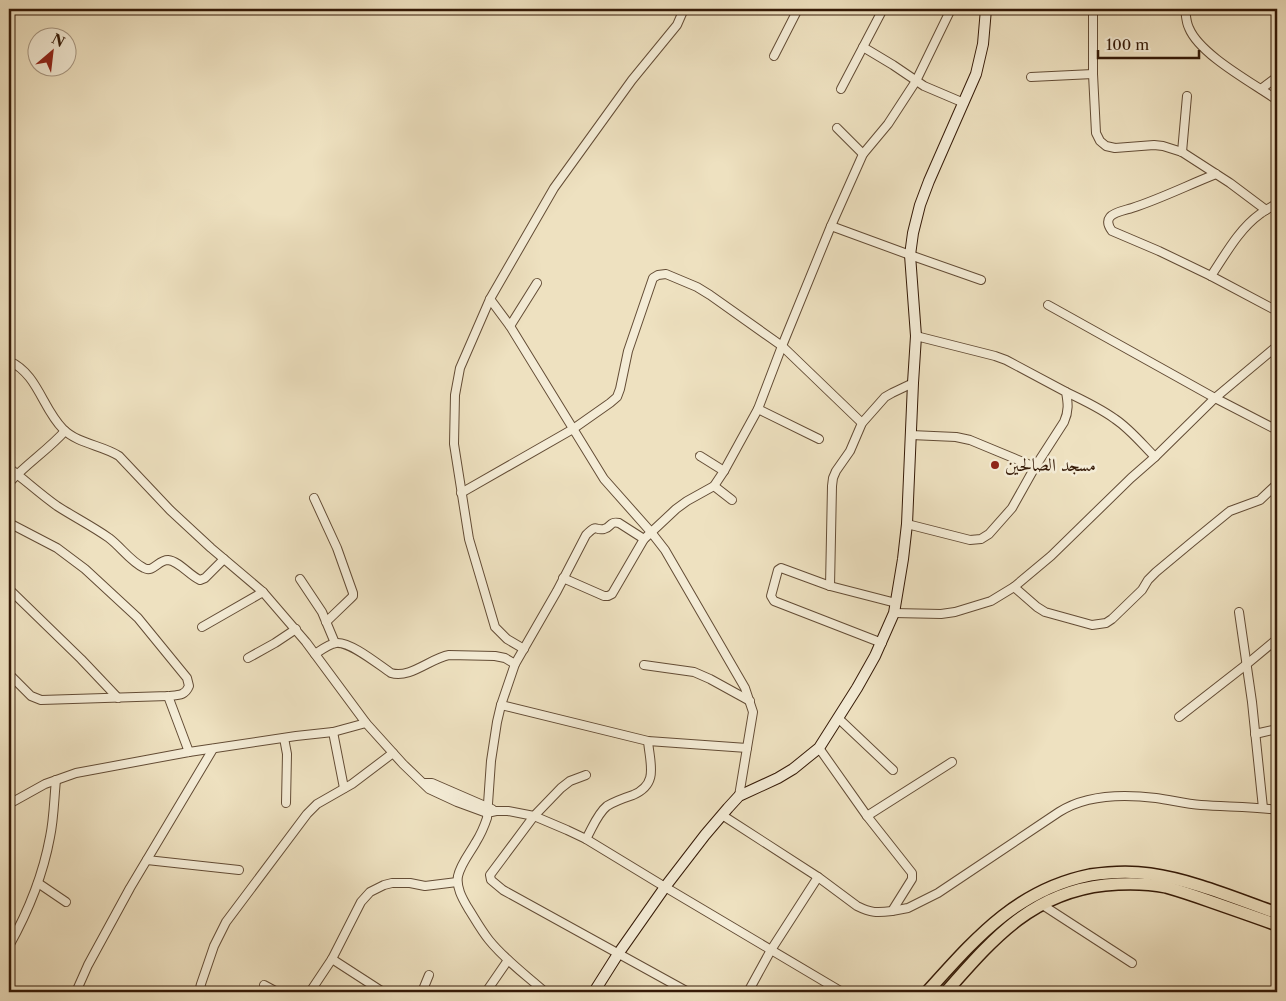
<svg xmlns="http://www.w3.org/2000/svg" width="1286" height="1001" viewBox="0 0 1286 1001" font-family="'Libre Caslon Text',Amiri,serif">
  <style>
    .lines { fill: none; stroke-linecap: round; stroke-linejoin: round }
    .street-casing { stroke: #634c35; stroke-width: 10 }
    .secondary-casing { stroke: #351a07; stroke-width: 12 }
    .primary-casing { stroke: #351a07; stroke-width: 14 }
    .street { stroke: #f4ecd6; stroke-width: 8 }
    .secondary { stroke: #f4ecd6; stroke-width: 10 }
    .primary { stroke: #eee1c0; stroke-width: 11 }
    .poi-dot { fill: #8f2418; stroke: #f4ecd6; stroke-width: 2 }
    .labels { text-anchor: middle; stroke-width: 5; stroke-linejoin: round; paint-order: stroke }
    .poi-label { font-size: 18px; fill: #351a07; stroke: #f4ecd6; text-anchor: start }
  </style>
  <rect width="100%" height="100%" fill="#eee1c0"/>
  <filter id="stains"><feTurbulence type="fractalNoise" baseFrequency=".004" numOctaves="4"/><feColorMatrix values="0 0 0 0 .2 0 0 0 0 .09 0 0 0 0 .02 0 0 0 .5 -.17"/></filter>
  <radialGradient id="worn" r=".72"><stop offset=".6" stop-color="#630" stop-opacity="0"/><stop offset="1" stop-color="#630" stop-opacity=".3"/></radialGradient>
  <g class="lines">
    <defs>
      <g id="street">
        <polyline points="1093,9 1093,74 1096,133 1100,141 1106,146 1115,148 1154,145 1163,146 1182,152 1230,183 1266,210"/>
        <path d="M1185,9C1186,15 1186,22 1189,28C1200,55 1253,83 1277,100"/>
        <polyline points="863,47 893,65 924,86 964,103"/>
        <polyline points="774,56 798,9"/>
        <polyline points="1031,77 1093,74"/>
        <polyline points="841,89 883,9"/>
        <polyline points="1261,89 1277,77"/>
        <polyline points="837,128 863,154"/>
        <polyline points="1182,152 1187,96"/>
        <path d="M1216,174C1188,185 1160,199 1132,208C1126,210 1114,212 1110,217C1106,222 1109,227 1112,231L1159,251L1211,276L1277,311"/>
        <polyline points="831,226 910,255 981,280"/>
        <path d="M1211,276C1225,255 1239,229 1260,214C1265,210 1272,207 1277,203"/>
        <polyline points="490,299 510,326 604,479 651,532 665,550 745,688 753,712 739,796"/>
        <polyline points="1048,305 1215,398 1277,430"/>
        <polyline points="510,326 537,283"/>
        <path d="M9,361C38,374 42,408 63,429C78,444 102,445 119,456L170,510L211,548L263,592L306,642L366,723L403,764L429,789L457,802L487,813L496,811H508L534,816L567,830L586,839L665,887L842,992"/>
        <path d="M1066,392C1083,400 1100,408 1115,419C1130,429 1142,444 1155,457"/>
        <polyline points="758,409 819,439"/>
        <polyline points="911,435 956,437 970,440 1035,467"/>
        <polyline points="700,456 724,471"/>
        <path d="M9,468C25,480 40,494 57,506C74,517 92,526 109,538C121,547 130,561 144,568C153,573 158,560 168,560C179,561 190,576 200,580L205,578L224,559"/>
        <path d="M9,483C26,464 48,450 65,431"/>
        <polyline points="714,486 732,500"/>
        <polyline points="461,493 573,429 610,403 617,397 620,389 628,351 653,278 658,275 666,274 697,287 710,295 782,346 862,423"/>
        <polyline points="314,498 337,548 353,593 353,596 350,599 326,622"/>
        <path d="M9,523L57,548L85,569L138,618L187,678L189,686C185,696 178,695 168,696L41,700L31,696L9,674"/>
        <path d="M907,524L970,540L981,539L989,534L1012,508L1035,467L1064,422C1069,411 1068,403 1066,392L1006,360L995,356L916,336"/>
        <polyline points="563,578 604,596 608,596 612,594 644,539 676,509 687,501 714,486 724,471 758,409 782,346 831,226 863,154 888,124 916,81 951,9"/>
        <polyline points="300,579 322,612 335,643"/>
        <polyline points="830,586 832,486 833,478 836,471 850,451 862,423 885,397 892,393 913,383"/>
        <polyline points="1014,587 1037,607 1045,612 1092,625 1106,623 1112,619 1142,590 1148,580 1156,572 1192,542 1230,511 1260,500 1277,484"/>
        <polyline points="9,589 81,659 118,698"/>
        <polyline points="1239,612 1252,702 1263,808"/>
        <polyline points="894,613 941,614 955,612 991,601 1014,587 1051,556 1131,478 1155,457 1215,398 1277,346"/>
        <polyline points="202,627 263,592"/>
        <polyline points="882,643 774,601 771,596 778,570 781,568 830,586 896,603"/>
        <polyline points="524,649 507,639 495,627 469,539 454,444 455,395 460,368 490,299 554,188 632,80 677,25 684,9"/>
        <path d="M315,654C321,650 329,644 336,643C350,641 379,665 391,673C410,679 431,658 449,655L495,656L505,658L515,664"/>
        <polyline points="248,658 275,643 296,629"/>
        <polyline points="644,665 694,672 710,679 750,701"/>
        <polyline points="168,696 189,752"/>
        <polyline points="501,705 648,741 747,748"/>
        <polyline points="1179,717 1247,664 1277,639"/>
        <polyline points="838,718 893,770"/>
        <polyline points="333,732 344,788"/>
        <polyline points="1255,734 1277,729"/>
        <polyline points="284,738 287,754 286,803"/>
        <polyline points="586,775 570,781 561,788 534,816 493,871 490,875 491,880 503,890 688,992"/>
        <polyline points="424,783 432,783 492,809"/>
        <polyline points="9,804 45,784 76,773 189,752 296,736 333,732 366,723"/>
        <path d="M722,815L818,877L857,906C871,913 877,913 892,911L912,879V873L867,816L819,748"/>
        <polyline points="867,816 952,762"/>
        <path d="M586,839C592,829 597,814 607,806C615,801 624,798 633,795C659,784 650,764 648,741"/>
        <polyline points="147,860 239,870"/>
        <polyline points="38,883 66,902"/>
        <polyline points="1041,904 1132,963"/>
        <path d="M892,911L908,908L938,893L1059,812C1087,794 1124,794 1156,798C1171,800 1186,804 1201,805C1226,807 1252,806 1277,810"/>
        <path d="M9,946C28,912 43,875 50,837C54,818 54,799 56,780"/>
        <polyline points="332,959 383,992"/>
        <polyline points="264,985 277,992"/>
        <polyline points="76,992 88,965 130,888 213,749"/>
        <polyline points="199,992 201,984 214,946 226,922 307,814 317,804 352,784 393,753"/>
        <polyline points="310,992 332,959 361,902 370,892 384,885 392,883 410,883 425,886 457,882"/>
        <polyline points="422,992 429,975"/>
        <polyline points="486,992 508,960"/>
        <path d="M545,992C526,975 505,960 489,940C481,930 475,919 468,908C462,898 456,887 458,876C461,863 470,853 476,842C481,834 484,827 487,818L491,761L497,722L501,705L515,664L557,591L586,535C598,523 594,531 604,529C612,527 609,521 619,523L644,539"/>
        <polyline points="748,992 771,950 818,877"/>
      </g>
      <polyline id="secondary" points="594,992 618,954 665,887 705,835 728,808 739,796 778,778 793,769 819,748 857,688 875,656 894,613 903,559 907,524 913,383 916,336 910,255 913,233 920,205 929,181 976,74 983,44 986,9"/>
      <g id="primary">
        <path d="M927,992C975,939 1016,890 1090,875C1110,872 1131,871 1150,874C1193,880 1237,899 1277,913"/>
        <path d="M946,992C992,940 1031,893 1105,885C1126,883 1146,883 1166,887C1180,891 1195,896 1209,901C1232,909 1255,917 1277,925"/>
      </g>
    </defs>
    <!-- street casing -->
    <use href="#street" class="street-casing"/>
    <!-- secondary casing -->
    <use href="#secondary" class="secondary-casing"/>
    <!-- primary casing -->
    <use href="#primary" class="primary-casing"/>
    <!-- street -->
    <use href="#street" class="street"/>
    <!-- secondary -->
    <use href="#secondary" class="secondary"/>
    <!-- primary -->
    <use href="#primary" class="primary"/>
  </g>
  <!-- markers -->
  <circle class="poi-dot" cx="995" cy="465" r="5"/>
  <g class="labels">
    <!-- poi labels -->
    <g class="poi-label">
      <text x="1005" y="471">مسجد الصالحين</text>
    </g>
  </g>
  <!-- margin -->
  <rect width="1286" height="1001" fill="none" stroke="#eee1c0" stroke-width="30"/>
  <rect x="10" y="10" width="1266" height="981" fill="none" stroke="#351a07" stroke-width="2.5"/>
  <rect x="15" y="15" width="1256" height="971" fill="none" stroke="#351a07"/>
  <!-- north arrow -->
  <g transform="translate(52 52) rotate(28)"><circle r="24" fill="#f4ecd6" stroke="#a89883"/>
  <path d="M0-4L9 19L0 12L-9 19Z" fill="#8f2418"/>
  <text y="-8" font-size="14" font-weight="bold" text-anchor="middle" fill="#351a07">N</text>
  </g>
  <!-- scale -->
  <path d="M1098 50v8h101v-8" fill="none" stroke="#351a07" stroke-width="2.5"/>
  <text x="1106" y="50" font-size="15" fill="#351a07" stroke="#f4ecd6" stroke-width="4" paint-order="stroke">100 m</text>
  <rect width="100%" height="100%" filter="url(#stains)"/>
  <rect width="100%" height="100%" fill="url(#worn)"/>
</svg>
